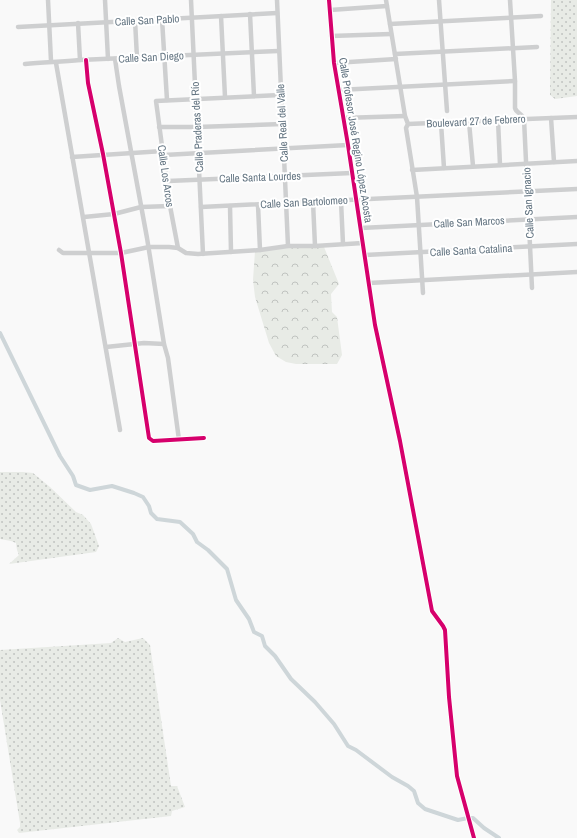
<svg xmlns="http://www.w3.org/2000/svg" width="577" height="838" viewBox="0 0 577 838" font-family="'Archivo Narrow',sans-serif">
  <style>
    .green { fill: url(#green-dots) }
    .forest { fill: url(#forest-crowns) }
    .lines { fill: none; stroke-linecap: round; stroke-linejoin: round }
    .canal { stroke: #ced6d9; stroke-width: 4 }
    .street { stroke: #cecfd0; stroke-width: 4.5 }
    .cycleway-casing { stroke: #fff; stroke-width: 6 }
    .cycleway { stroke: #d6006c; stroke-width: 4 }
    .labels { text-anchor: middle; stroke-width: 4; stroke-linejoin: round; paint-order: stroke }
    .street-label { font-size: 11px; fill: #657683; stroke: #fff }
  </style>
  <defs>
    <pattern id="green-dots" width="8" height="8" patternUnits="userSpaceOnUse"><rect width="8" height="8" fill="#e8ebe6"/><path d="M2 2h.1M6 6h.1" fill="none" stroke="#c0c3c0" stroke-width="1.8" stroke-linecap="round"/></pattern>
    <pattern id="forest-crowns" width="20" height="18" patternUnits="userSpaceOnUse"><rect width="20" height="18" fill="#e8ebe6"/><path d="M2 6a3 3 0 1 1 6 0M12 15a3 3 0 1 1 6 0" fill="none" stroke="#c0c3c0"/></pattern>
  </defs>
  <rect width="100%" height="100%" fill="#f9f9f9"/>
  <!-- green -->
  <g class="green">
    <polygon points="551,0 577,0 577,96 555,99 550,95"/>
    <polygon points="0,472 23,472 33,473 50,487 76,512 83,515 91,524 99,546 96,552 9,564 19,555 17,550 16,543 11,541 0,539"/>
    <polygon points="118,638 125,642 143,638 150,645 171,786 177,786 185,807 172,811 171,816 19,833 17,830 20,827 20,823 0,700 0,650 111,643"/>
  </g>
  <!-- forest -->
  <polygon class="forest" points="324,247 339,284 331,294 332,312 337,317 342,355 337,364 296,364 286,362 276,356 269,343 255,297 253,280 255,251 260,249"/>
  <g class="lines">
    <!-- canal -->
    <polyline class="canal" points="0,333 60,456 73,476 76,485 90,490 112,486 134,493 143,497 149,506 151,513 157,519 180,522 193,534 197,542 208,550 227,569 236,600 249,619 254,632 262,636 265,646 275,656 291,679 315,702 334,724 348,746 356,750 392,777 408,786 414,791 418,803 425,809 458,820 468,818 473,818 484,828 499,838"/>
    <!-- street -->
    <g class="street">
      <polyline points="48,0 51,61"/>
      <polyline points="105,0 108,59"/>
      <polyline points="191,0 203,254"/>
      <polyline points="277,0 288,246"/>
      <polyline points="329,0 334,63 348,145 375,325 400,441 432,611 443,626 445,630 449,697 457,776 474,838"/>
      <polyline points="386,0 405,116 408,124 406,128 417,197 423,293"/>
      <polyline points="439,0 447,111"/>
      <path d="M510,0L515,81V108C516,113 523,114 524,119L532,288"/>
      <polyline points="330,10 387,6"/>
      <polyline points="250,14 254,96"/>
      <polyline points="221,16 225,97"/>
      <polyline points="162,19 167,100"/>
      <polyline points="135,20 137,58"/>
      <polyline points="78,23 80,60"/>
      <polyline points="390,24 541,16"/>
      <polyline points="18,27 277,13"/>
      <polyline points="331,36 391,34"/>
      <polyline points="395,54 537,47"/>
      <polyline points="115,59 119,86 147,238 164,344 168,358 179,440"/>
      <polyline points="86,60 88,83 103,154 121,253 149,438 153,441 204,438"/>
      <polyline points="56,63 120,430"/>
      <polyline points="334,63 396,59"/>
      <path d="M25,64C44,62 61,62 80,60L278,51"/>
      <polyline points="338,90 515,81"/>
      <polyline points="343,118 405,116"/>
      <polyline points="551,118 554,162"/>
      <polyline points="498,120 500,165"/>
      <polyline points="469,122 473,166"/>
      <polyline points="441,123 444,168"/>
      <polyline points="408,124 577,117"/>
      <polyline points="159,127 197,127 282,124"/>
      <polyline points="164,155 348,145"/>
      <polyline points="72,157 163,151"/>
      <polyline points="412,170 577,161"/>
      <polyline points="168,181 352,173"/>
      <polyline points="341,201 343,244"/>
      <polyline points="313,202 315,246"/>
      <polyline points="258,205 260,250"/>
      <polyline points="230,206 231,252"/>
      <polyline points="201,207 577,189"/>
      <polyline points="84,217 114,214 141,207 170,206"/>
      <polyline points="361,228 577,217"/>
      <polyline points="178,248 170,206 156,101 280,95"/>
      <polyline points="59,250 63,253 121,253 149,247 169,247 178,248 186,253 198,254 260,250 288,246 315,246 363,243"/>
      <polyline points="365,255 577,244"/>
      <polyline points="369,283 577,272"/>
      <polyline points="106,347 144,343 164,344"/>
    </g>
    <defs>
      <g id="cycleway">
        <polyline points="329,0 334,63 348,145 375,325 400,441 432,611 443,626 445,630 449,697 457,776 474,838"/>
        <polyline points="86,60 88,83 103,154 121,253 149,438 153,441 204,438"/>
      </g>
    </defs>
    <!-- cycleway casing -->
    <use href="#cycleway" class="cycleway-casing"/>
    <!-- cycleway -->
    <use href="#cycleway" class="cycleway"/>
  </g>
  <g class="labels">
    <!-- street labels -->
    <g class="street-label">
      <text transform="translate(147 20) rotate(-3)" y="4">Calle San Pablo</text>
      <text transform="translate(151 57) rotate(-3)" y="4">Calle San Diego</text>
      <text transform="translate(476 121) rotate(-3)" y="4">Boulevard 27 de Febrero</text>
      <text transform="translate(282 123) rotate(-93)" y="4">Calle Real del Valle</text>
      <text transform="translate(197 127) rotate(-93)" y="4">Calle Praderas del Río</text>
      <text transform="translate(356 140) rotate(81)" y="4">Calle Profesor José Regino López Acosta</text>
      <text transform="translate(166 176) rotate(82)" y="4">Calle Los Arcos</text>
      <text transform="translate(260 177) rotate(-2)" y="4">Calle Santa Lourdes</text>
      <text transform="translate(304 202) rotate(-3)" y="4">Calle San Bartolomeo</text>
      <text transform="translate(528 203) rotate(-93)" y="4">Calle San Ignacio</text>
      <text transform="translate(469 222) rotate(-3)" y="4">Calle San Marcos</text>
      <text transform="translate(471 250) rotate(-3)" y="4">Calle Santa Catalina</text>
    </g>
  </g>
</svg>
